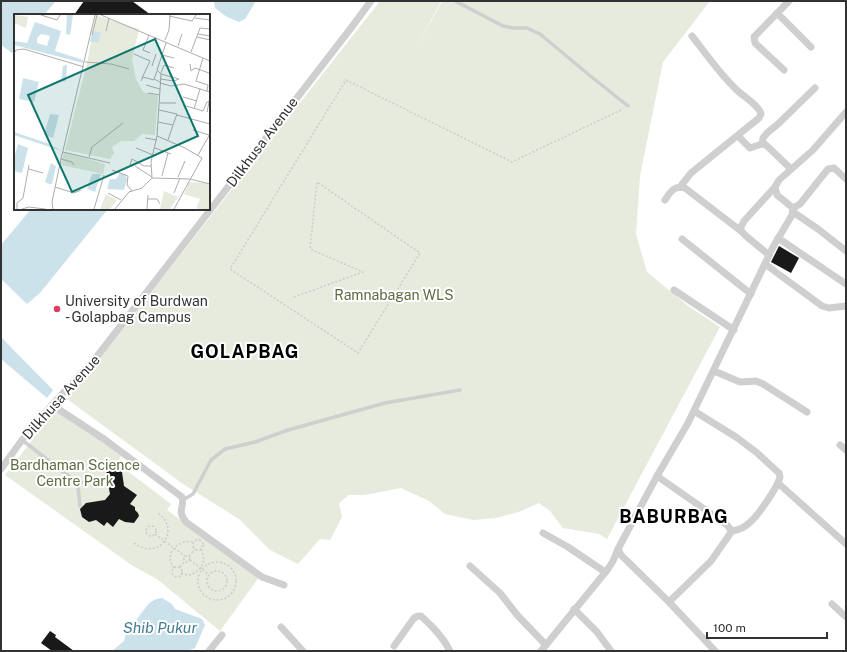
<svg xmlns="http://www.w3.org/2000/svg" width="847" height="652" viewBox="0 0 847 652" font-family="'Public Sans',sans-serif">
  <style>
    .green { fill: #e6ebde }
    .water { fill: #cce2ea }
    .building { fill: #191919 }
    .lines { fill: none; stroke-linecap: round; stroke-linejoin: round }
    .path { stroke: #ccc; stroke-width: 1.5; stroke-dasharray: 2 2; stroke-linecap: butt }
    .lane { stroke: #cfcfcf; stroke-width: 3.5 }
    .street { stroke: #cfcfcf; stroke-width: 7 }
    .poi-dot { fill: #de3f5f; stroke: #fff; stroke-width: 1.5 }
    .labels { text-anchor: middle; stroke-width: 4; stroke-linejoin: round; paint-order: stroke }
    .street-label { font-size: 14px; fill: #323232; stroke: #fff }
    .park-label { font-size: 14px; fill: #5b6c40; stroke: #fff }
    .poi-label { font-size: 14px; fill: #323232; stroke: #fff; text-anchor: start }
    .water-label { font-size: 15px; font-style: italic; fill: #427d92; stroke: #fff }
    .district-label { font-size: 18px; font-weight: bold; letter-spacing: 1px; fill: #000; stroke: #fff }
    .inset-road { fill: none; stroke: #adadad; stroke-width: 1 }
    .view { fill: #0f766e; fill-opacity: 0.15; stroke: #0f766e; stroke-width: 2 }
    .inset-edge { fill: none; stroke: #323232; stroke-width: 2 }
  </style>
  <rect width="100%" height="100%" fill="#fff"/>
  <!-- green -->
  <g class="green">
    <polygon points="380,1 441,1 417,47 442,1 710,1 663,62 640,176 636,234 647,272 688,306 720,327 607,539 599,534 563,528 550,511 539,503 519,512 496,518 473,520 445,514 429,501 401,488 365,495 349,495 339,503 342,517 330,540 320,539 298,564 270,550 239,519 183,484 67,399"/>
    <polygon points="57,408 122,454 117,463 171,504 167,510 259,577 220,631 157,579 133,566 5,475"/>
  </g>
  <!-- water -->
  <g class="water">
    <polygon points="1,1 56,1 44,15 15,15 15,49 12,53 1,45"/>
    <polygon points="214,1 256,1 245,19 239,22 227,17 215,8"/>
    <polygon points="31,209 108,209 40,293 27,304 1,279 1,245"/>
    <polygon points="1,337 53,390 47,398 1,359"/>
    <polygon points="162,598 172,604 175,609 202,619 205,625 195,648 188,651 112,651 124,641 125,637 127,632 149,603 156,599"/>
  </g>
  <!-- building -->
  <g class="building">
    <polygon points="84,1 132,1 151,15 74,15"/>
    <polygon points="779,246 799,258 791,273 771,262"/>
    <polygon points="110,469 116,469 122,472 124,486 137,495 130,504 135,507 135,510 138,513 139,516 134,523 125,522 119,519 113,527 107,522 104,526 96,520 89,522 82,517 80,509 86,503 105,500 110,494 106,473"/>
    <polygon points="50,631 56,635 55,637 74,651 52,651 41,643"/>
  </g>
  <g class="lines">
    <!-- path -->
    <g class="path">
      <polyline points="294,297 363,272 310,249 317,182 420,253 358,353 230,269 346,80 512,162 623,109"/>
      <circle cx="151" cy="531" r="5"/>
      <polyline points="155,534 185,556"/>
      <circle cx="198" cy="545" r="5"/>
      <path d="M134,543C160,563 182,527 157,513"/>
      <circle cx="187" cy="559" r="3"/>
      <polyline points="189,556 195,549"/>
      <polyline points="190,560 209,575"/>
      <circle cx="217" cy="581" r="19"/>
      <polyline points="180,567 185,561"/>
      <circle cx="177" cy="572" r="5"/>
      <path d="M174,568C163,554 178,539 193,542"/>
      <circle cx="217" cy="581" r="10"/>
      <polyline points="181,574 191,575 201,568 204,559 201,548"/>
    </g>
    <!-- lane -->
    <g class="lane">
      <polyline points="455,1 503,26 513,28 527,28 540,34 588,74 628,106"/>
      <polyline points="22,440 75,481 78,486 80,506"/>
      <polyline points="77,483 100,480"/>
      <polyline points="183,500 193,494 211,460 225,449 255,442 288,430 385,403 460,390"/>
    </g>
    <!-- street -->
    <g class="street">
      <polyline points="777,13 811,47"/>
      <polyline points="784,70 755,43 754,37 789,1"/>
      <polyline points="738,136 750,148 762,144 766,145 791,169"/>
      <polyline points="762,144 763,138 767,133 778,124 815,88"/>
      <path d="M680,187L691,173L759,118L761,114C759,106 746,98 739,92C721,76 707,55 692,36"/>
      <path d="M665,200C670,192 674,185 685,188L741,231"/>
      <polyline points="793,208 800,204 828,169 834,168 846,179"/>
      <polyline points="793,212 818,229 846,251"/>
      <polyline points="778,238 846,284"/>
      <polyline points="682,239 751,294"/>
      <polyline points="769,255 746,236 741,231 741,227 744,221 775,187"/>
      <polyline points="765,264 822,306 829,308 846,306"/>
      <polyline points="674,290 734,330"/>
      <polyline points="714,371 740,382 756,381 763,384 807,412"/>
      <path d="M52,405L104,439L182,497C185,509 176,509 186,522L262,577L284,585"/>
      <path d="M694,411L736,437L756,452L779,473L780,477C778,487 757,517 749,523C744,528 738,530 732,531"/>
      <polyline points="840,445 846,450"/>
      <polyline points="1,469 22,440 52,405 95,359 351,28 371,1"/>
      <polyline points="657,476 727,525 732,531 711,561 669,602"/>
      <polyline points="778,483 846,544"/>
      <polyline points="543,533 568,547 605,572"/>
      <polyline points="470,566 500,593 518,616 546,645"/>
      <polyline points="832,604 846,617"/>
      <polyline points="574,609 597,632 611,651"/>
      <polyline points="281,627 303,651"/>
      <path d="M394,646L414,618L418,616H421C433,627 443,637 450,651"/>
      <polyline points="209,651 222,635"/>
      <polyline points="541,651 608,569 613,561 618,549"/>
      <polyline points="715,651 669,602 621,555 618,549 657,476 688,423 773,247 792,215 793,208 777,195 775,187 779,180 813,150 846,112"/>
    </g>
  </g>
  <!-- markers -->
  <circle class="poi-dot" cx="57" cy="309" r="4"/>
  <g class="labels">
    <!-- street labels -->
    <g class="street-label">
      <text transform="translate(262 142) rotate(-53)" y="5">Dilkhusa Avenue</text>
      <text transform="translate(61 397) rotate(-48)" y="5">Dilkhusa Avenue</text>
    </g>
    <!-- park labels -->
    <g class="park-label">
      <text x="394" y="300">Ramnabagan WLS</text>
      <text x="75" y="470">Bardhaman Science<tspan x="75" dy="16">Centre Park</tspan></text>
    </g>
    <!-- poi labels -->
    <g class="poi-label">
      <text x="65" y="306">University of Burdwan<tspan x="65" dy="16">- Golapbag Campus</tspan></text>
    </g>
    <!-- water labels -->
    <g class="water-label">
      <text x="160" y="633">Shib Pukur</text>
    </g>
    <!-- district labels -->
    <g class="district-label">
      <text x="245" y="358">GOLAPBAG</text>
      <text x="674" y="523">BABURBAG</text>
    </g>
  </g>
  <!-- overview -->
  <g transform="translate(14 14)">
    <rect width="196" height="196" fill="#fff"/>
    <path d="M0,1L14,3L12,14L0,9ZM81,1L125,15L118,46L122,65L129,78L144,82L141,121L128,120L120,127H107L98,133L100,139L96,145L51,136L74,45ZM50,138L91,150L89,160L47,151ZM175,168L196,169V195H184L185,193L182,195L186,185L170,180ZM150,177L164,183L156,195H146ZM92,180L103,186L96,195H86Z" fill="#e6ebde"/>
    <path d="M53,1H59L56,21L52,20ZM21,8L47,17L41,37L69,46V49L0,31V27L13,29ZM27,20L36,22L33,32L23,29V24ZM79,17L87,18L84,29L76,27ZM53,51L52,67L47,68L49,52ZM9,64L25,68L20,88L5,85ZM36,100L45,101L39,124L30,121ZM0,118L33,129L48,137L0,121ZM4,130L14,134L8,159L0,157V144ZM37,149L42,152L38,170H35L31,168ZM106,159L111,160L113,165L110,176L93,175L96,165H102ZM78,160H87L81,178L73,175Z" fill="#cce2ea" fill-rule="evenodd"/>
    <path class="inset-road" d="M27,1L43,6L46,1M87,1L196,47M155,2L178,7L182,1M181,4L196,6M92,17L95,4M184,20L196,22M78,21L83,1M135,21L129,36L136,39M183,23L196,26M151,26L155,16L156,1M152,29L143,56L147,60L143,122L171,134L188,144L160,195M164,32L168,20M177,38L186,14L196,15M0,39L2,36L10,35L70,53M120,40L136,47L128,64M148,41L160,44M189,44L182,67L194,71L193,77M71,48L97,50L115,55M176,50L177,57L181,54L195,59M138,52L142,40M143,57L140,65L146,68M147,59L150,51L160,54M146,65L160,67L165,65L147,60M127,67L129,63L140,66M146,69L157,72L170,70L196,78M132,71L146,75M134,79L146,81M169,83L183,87M146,89H162M169,91L189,97L193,88L196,87M180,95L186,75M145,96L163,100L159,111M193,98L196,83M163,101L196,110M144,108L159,111L154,126M179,116L195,121M131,124L143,126M122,134L139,141M141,134L157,140M49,138L96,149M184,141L196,120M75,143L78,133L109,109M47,145L58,148L60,151M116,151L118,145L130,152H137M121,152L138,163M15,155L29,159M98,156L114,162L113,171L118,177M148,162L154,139M164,163L171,147M138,164L176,165M176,165L196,170M41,173L60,179L67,176M94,179L107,186M160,179L166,164M134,185H143L146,190M3,195V189L9,184L15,151M8,195L15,193L31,195M39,195L38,188L47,145L81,1M80,195L90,161M101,195L115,178L128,174L138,164L137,148L143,122M133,195L134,181"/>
    <path class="view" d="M141,25L184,122L58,178L14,81Z"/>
    <rect width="196" height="196" class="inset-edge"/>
  </g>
  <!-- border -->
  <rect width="847" height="652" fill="none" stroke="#323232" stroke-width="4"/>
  <!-- scale -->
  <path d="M707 632v6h120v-6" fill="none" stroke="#323232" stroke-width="2"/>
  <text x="713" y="632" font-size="12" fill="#323232" stroke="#ffffff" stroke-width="3" paint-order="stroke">100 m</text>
</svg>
